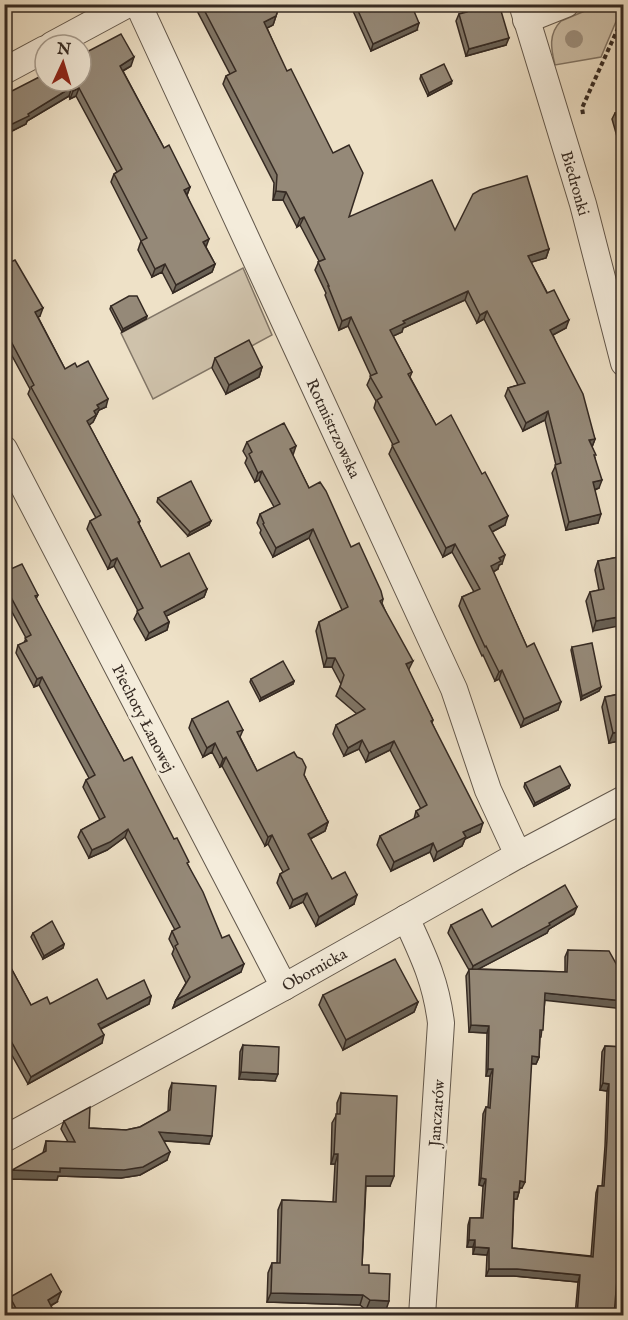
<svg xmlns="http://www.w3.org/2000/svg" width="628" height="1320" viewBox="0 0 628 1320" font-family="'IM FELL English',serif">
  <style>
    .green { fill: #cfc2ab; stroke: #827667; stroke-width: 1.5 }
    .lines { fill: none; stroke-linecap: round; stroke-linejoin: round }
    .minor-casing { stroke: #63584c; stroke-width: 28 }
    .path { stroke: #352a23; stroke-width: 4; stroke-dasharray: 4.5 3; stroke-linecap: butt }
    .minor { stroke: #f4ecdb; stroke-width: 26 }
    .tree { fill: #9e9180 }
    .wall { fill: #807667; stroke: #352a23; stroke-width: 1.5 }
    .shaded-wall { fill: #686054; stroke: #352a23; stroke-width: 1.5 }
    .building { fill: #958978; stroke: #352a23; stroke-width: 1.5 }
    .labels { text-anchor: middle; stroke-width: 6; stroke-linejoin: round; paint-order: stroke }
    .street-label { font-size: 16px; fill: #352a23; stroke: #f4ecdb }
  </style>
  <rect width="100%" height="100%" fill="#eee1c7"/>
  <filter id="stains"><feTurbulence type="fractalNoise" baseFrequency=".00333" numOctaves="4"/><feColorMatrix values="0 0 0 0 .2 0 0 0 0 .09 0 0 0 0 .02 0 0 0 .5 -.17"/></filter>
  <radialGradient id="worn" r=".72"><stop offset=".6" stop-color="#630" stop-opacity="0"/><stop offset="1" stop-color="#630" stop-opacity=".3"/></radialGradient>
  <!-- green -->
  <g class="green">
    <path d="M599,5H623L601,57L555,65C551,49 548,34 561,21Z"/>
    <polygon points="243,268 272,335 153,399 121,333"/>
  </g>
  <g class="lines">
    <defs>
      <g id="minor">
        <polyline points="138,4 454,689 488,790 518,855"/>
        <polyline points="522,4 583,204 624,363"/>
        <polyline points="526,20 566,4"/>
        <polyline points="52,45 128,4"/>
        <polyline points="4,71 45,49"/>
        <polyline points="4,449 284,987"/>
        <path d="M406,918C423,955 436,981 441,1023L422,1316"/>
        <polyline points="4,1139 284,987 518,855 624,799"/>
      </g>
    </defs>
    <!-- minor casing -->
    <use href="#minor" class="minor-casing"/>
    <!-- path -->
    <polyline class="path" points="583,114 582,108 624,15"/>
    <!-- minor -->
    <use href="#minor" class="minor"/>
  </g>
  <!-- trees -->
  <circle class="tree" cx="574" cy="39" r="9"/>
  <!-- wall -->
  <g class="wall">
    <polygon points="185,4 280,4 273,25 267,28 349,217 455,230 549,249 546,258 531,262 566,328 553,335 595,439 592,447 595,458 599,488 595,490 598,523 566,530 552,473 556,465 545,420 523,431 505,396 508,388 518,385 484,319 477,323 465,300 403,328 402,332 393,336 412,372 410,377 436,425 505,525 492,532 502,564 499,565 498,569 493,572 527,647 558,710 521,727 499,679 495,681 483,655 482,656 459,606 462,597 474,592 452,552 443,557 389,454 393,445 374,408 376,401 367,385 371,376 348,326 339,330 325,295 326,293 315,270 319,261 300,225 297,227 283,200 273,200 274,183 223,84 226,76 230,74 195,7 188,10"/>
    <polygon points="355,4 417,30 371,51 353,11"/>
    <polygon points="461,4 499,4 506,45 466,56 456,21 459,14 463,13"/>
    <polygon points="131,66 123,71 164,148 190,187 187,195 206,247 215,264 212,272 173,293 162,272 152,277 138,250 141,241 111,182 114,174 117,172 76,96 70,99 69,96 27,121 26,124 4,135 4,95"/>
    <polygon points="421,75 451,84 428,96 420,79"/>
    <polygon points="624,110 624,138 618,140 612,119 615,113"/>
    <polygon points="4,265 40,316 38,317 65,369 106,407 99,410 93,422 89,425 140,521 139,524 161,567 207,589 204,597 166,616 169,622 167,630 146,640 134,619 138,611 114,566 108,569 87,529 90,521 96,518 28,394 30,389 4,341"/>
    <polygon points="111,306 147,316 146,319 122,332 110,309"/>
    <polygon points="215,358 262,367 259,377 226,394 212,368"/>
    <polygon points="247,442 292,455 309,488 351,547 383,599 382,603 409,669 408,670 433,720 432,723 480,832 465,839 462,846 434,861 430,852 391,871 377,845 380,836 414,819 416,811 421,809 390,750 366,762 359,749 344,756 333,734 336,725 357,714 336,696 341,684 332,667 324,667 316,631 319,622 342,610 309,538 273,557 260,533 261,530 257,523 260,514 274,507 259,480 255,482 245,463 247,458 243,451"/>
    <polygon points="158,498 211,521 209,525 188,536 157,502"/>
    <polygon points="624,556 593,631 586,601 590,592 599,590 595,570 598,561"/>
    <polygon points="4,572 38,595 36,599 124,761 188,865 222,938 241,972 173,1008 176,1000 186,983 172,954 174,949 169,939 172,931 175,930 125,837 107,850 89,858 78,837 81,830 100,820 83,787 86,780 89,778 39,685 34,687 16,653 18,645 24,643 26,638 4,597"/>
    <polygon points="572,647 601,687 599,691 581,700 571,650"/>
    <polygon points="251,679 294,681 293,684 260,701 250,682"/>
    <polygon points="624,693 624,740 609,743 602,707 605,697"/>
    <polygon points="192,719 243,730 240,737 257,771 304,775 328,822 325,831 310,839 332,879 354,904 316,926 303,902 290,908 277,883 280,874 283,872 268,844 265,846 222,766 220,767 212,752 203,757 189,728"/>
    <polygon points="525,783 570,785 569,788 534,806 524,787"/>
    <polygon points="624,867 624,977 545,1000 541,1037 540,1037 539,1057 536,1064 531,1064 522,1188 520,1188 517,1199 514,1199 512,1248 591,1256 596,1193 598,1186 602,1186 605,1146 607,1091 600,1090 602,1052 605,1046 624,1047 616,1286 614,1316 575,1316 578,1282 514,1276 486,1276 487,1255 473,1254 473,1247 467,1247 468,1225 470,1218 481,1218 483,1186 479,1185 483,1114 486,1107 488,1107 490,1076 486,1076 487,1033 469,1032 466,976 469,970 448,933 451,925 492,927 574,914 549,929 547,933 478,969 565,972 565,957 568,950 620,971 621,931 623,925 621,873"/>
    <polygon points="33,933 64,944 63,948 43,959 31,937"/>
    <polygon points="4,955 31,1005 151,996 149,1004 101,1029 102,1043 28,1084 4,1041"/>
    <polygon points="323,995 418,1002 414,1012 343,1050 319,1005"/>
    <polygon points="243,1045 275,1081 239,1079 240,1052"/>
    <polygon points="172,1083 209,1144 164,1141 167,1160 140,1175 121,1178 58,1176 57,1180 9,1179 43,1153 46,1141 68,1142 61,1129 64,1121 89,1128 126,1130 140,1127 168,1112 169,1091"/>
    <polygon points="341,1093 390,1186 366,1186 362,1265 369,1273 386,1310 366,1310 360,1305 267,1302 268,1273 272,1263 277,1263 278,1210 282,1200 333,1202 335,1164 331,1164 332,1123 337,1114 337,1103"/>
    <polygon points="10,1297 57,1302 51,1306 56,1316 11,1316 6,1306"/>
  </g>
  <!-- shaded-wall -->
  <g class="shaded-wall">
    <polygon points="190,4 196,4 195,7 188,10"/>
    <polygon points="11,10 9,17 4,19 4,14"/>
    <polygon points="276,16 273,25 261,31 264,22"/>
    <polygon points="419,23 417,30 371,51 373,44"/>
    <polygon points="509,38 506,45 466,56 469,49"/>
    <polygon points="134,57 131,66 117,74 120,66"/>
    <polygon points="452,81 451,84 428,96 429,93"/>
    <polygon points="72,87 69,96 27,121 26,124 4,135 6,127"/>
    <polygon points="79,88 76,96 70,99 73,91"/>
    <polygon points="624,132 624,138 618,140 621,133"/>
    <polygon points="190,187 187,195 184,190"/>
    <polygon points="276,191 286,192 283,200 273,200"/>
    <polygon points="304,217 300,225 297,227 300,219"/>
    <polygon points="209,239 206,247 203,242"/>
    <polygon points="549,249 546,258 525,264 528,256"/>
    <polygon points="165,264 162,272 152,277 155,269"/>
    <polygon points="215,264 212,272 173,293 176,285"/>
    <polygon points="468,291 465,300 403,328 402,332 387,339 390,330 403,321"/>
    <polygon points="43,308 40,316 33,320 35,312"/>
    <polygon points="487,311 484,319 477,323 480,315"/>
    <polygon points="147,316 146,319 122,332 123,329"/>
    <polygon points="351,317 348,326 339,330 342,321"/>
    <polygon points="569,320 566,328 547,338 550,330"/>
    <polygon points="262,367 259,377 226,394 229,385"/>
    <polygon points="108,399 106,407 99,410 93,422 84,429 87,421 97,405"/>
    <polygon points="548,411 545,420 523,431 526,423"/>
    <polygon points="595,439 592,447 589,440"/>
    <polygon points="296,446 293,455 290,449"/>
    <polygon points="262,471 259,480 255,482 258,473"/>
    <polygon points="602,480 599,488 590,491 593,482"/>
    <polygon points="601,514 598,523 566,530 569,522"/>
    <polygon points="508,516 505,525 486,535 489,526"/>
    <polygon points="211,521 209,525 188,536 190,532"/>
    <polygon points="313,529 309,538 273,557 276,548"/>
    <polygon points="455,544 452,552 443,557 446,548"/>
    <polygon points="505,555 502,564 499,565 498,569 488,575 491,566 499,558"/>
    <polygon points="117,558 114,566 108,569 111,561"/>
    <polygon points="207,589 204,597 161,619 164,612"/>
    <polygon points="624,616 624,625 593,631 596,621"/>
    <polygon points="169,622 167,630 146,640 149,633"/>
    <polygon points="327,658 335,658 332,667 324,667"/>
    <polygon points="413,661 409,669 402,673 406,664"/>
    <polygon points="502,670 499,679 495,681 499,672"/>
    <polygon points="42,677 39,685 34,687 37,679"/>
    <polygon points="294,681 293,684 260,701 261,698"/>
    <polygon points="601,687 599,691 581,700 582,696"/>
    <polygon points="561,702 558,710 521,727 524,719"/>
    <polygon points="624,731 624,740 609,743 613,733"/>
    <polygon points="362,740 359,749 344,756 348,748"/>
    <polygon points="394,741 390,750 366,762 369,753"/>
    <polygon points="215,743 212,752 203,757 207,748"/>
    <polygon points="226,757 222,766 220,767 223,759"/>
    <polygon points="570,785 569,788 534,806 535,803"/>
    <polygon points="328,822 325,831 304,842 308,834"/>
    <polygon points="483,823 480,832 465,839 462,846 434,861 437,852 463,832"/>
    <polygon points="128,829 125,837 107,850 89,858 92,850"/>
    <polygon points="272,835 268,844 265,846 268,837"/>
    <polygon points="433,843 430,852 391,871 394,862"/>
    <polygon points="307,893 303,902 290,908 293,900"/>
    <polygon points="357,895 354,904 316,926 319,917"/>
    <polygon points="577,907 574,914 549,929 547,933 471,973 473,966"/>
    <polygon points="64,944 63,948 43,959 44,956"/>
    <polygon points="244,964 241,972 173,1008 176,1000"/>
    <polygon points="545,993 624,1001 624,1009 543,1000"/>
    <polygon points="151,996 149,1004 96,1031 98,1024"/>
    <polygon points="418,1002 414,1012 343,1050 346,1040"/>
    <polygon points="471,1025 489,1026 487,1033 469,1032"/>
    <polygon points="104,1035 102,1043 28,1084 31,1077"/>
    <polygon points="532,1056 539,1057 536,1064 529,1063"/>
    <polygon points="488,1069 493,1069 490,1076 486,1076"/>
    <polygon points="241,1072 278,1074 275,1081 239,1079"/>
    <polygon points="603,1083 609,1084 607,1091 600,1090"/>
    <polygon points="159,1132 212,1136 209,1144 156,1140"/>
    <polygon points="170,1152 167,1160 140,1175 121,1178 58,1176 57,1180 9,1179 12,1170 60,1168"/>
    <polygon points="334,1154 338,1154 335,1164 331,1164"/>
    <polygon points="366,1176 394,1176 390,1186 362,1186"/>
    <polygon points="481,1178 486,1179 483,1186 479,1185"/>
    <polygon points="520,1181 525,1182 522,1188 518,1188"/>
    <polygon points="514,1192 519,1192 517,1199 512,1199"/>
    <polygon points="469,1240 475,1240 473,1247 467,1247"/>
    <polygon points="475,1247 489,1248 487,1255 473,1254"/>
    <polygon points="489,1269 517,1269 580,1275 578,1282 514,1276 486,1276"/>
    <polygon points="617,1279 624,1280 624,1287 615,1286"/>
    <polygon points="61,1292 57,1302 44,1309 48,1300"/>
    <polygon points="271,1293 363,1295 360,1305 267,1302"/>
    <polygon points="370,1300 389,1301 386,1310 366,1310"/>
  </g>
  <!-- building -->
  <g class="building">
    <polygon points="4,4 9,4 11,10 4,14"/>
    <polygon points="201,4 280,4 276,16 264,22 287,71 291,69 333,153 349,145 363,173 349,217 432,180 455,230 473,194 480,190 527,176 549,249 528,256 547,293 554,290 569,320 550,330 583,394 595,439 589,440 596,455 594,455 602,480 593,482 601,514 569,522 555,465 561,463 548,411 526,423 508,388 525,383 487,311 480,315 468,291 403,321 405,323 390,330 412,372 408,374 436,425 451,415 482,474 485,472 508,516 489,526 505,555 499,558 501,561 491,566 527,647 534,643 561,702 524,719 502,670 499,672 486,646 485,647 462,597 480,589 455,544 446,548 392,445 399,442 377,400 382,397 370,376 377,373 351,317 342,321 328,286 329,286 318,262 325,259 304,217 300,219 286,192 276,191 277,175 226,76 236,71"/>
    <polygon points="355,4 411,4 419,23 373,44"/>
    <polygon points="465,4 499,4 509,38 469,49 459,14 467,12"/>
    <polygon points="121,34 134,57 120,66 164,148 169,145 190,187 184,190 209,239 203,242 215,264 176,285 165,264 155,269 141,241 147,238 114,174 122,169 79,88 73,91 72,87 28,114 29,116 6,127 4,125 4,95 45,74 45,81 81,81 81,55"/>
    <polygon points="444,64 452,81 429,93 421,75"/>
    <polygon points="624,110 624,132 621,133 615,113"/>
    <polygon points="15,260 43,308 35,312 65,369 75,363 77,367 88,361 108,399 97,405 99,408 94,411 96,415 87,421 140,521 138,522 161,567 189,553 207,589 164,612 169,622 149,633 137,611 143,608 117,558 111,561 90,521 101,515 31,387 34,385 4,328 4,326 10,324 4,314 4,265"/>
    <polygon points="129,296 137,296 147,316 123,329 111,306"/>
    <polygon points="249,340 262,367 229,385 215,358"/>
    <polygon points="284,423 296,446 290,449 309,488 320,482 326,491 351,547 359,543 381,591 383,599 380,601 413,661 406,664 433,720 431,721 483,823 463,832 466,837 437,852 433,843 394,862 380,836 419,816 416,811 427,805 394,741 369,753 362,740 348,748 336,725 365,709 340,687 344,675 335,658 327,658 319,622 348,607 313,529 276,548 263,524 264,523 260,514 280,504 262,471 258,473 249,454 252,452 247,442"/>
    <polygon points="191,481 211,521 190,532 158,498"/>
    <polygon points="624,556 624,616 596,621 590,592 604,589 598,561"/>
    <polygon points="22,564 38,595 35,596 124,761 132,757 174,839 177,838 189,862 187,863 203,892 222,938 229,935 244,964 176,1000 190,977 175,946 178,944 172,931 180,927 128,829 110,842 92,850 81,830 105,817 86,780 95,775 42,677 37,679 18,645 27,641 25,638 31,635 4,584 4,572"/>
    <polygon points="592,643 601,687 582,696 572,647"/>
    <polygon points="283,661 294,681 261,698 251,679"/>
    <polygon points="624,693 624,731 613,733 605,697"/>
    <polygon points="228,701 243,730 237,732 257,771 294,752 297,757 302,759 306,767 304,775 328,822 308,834 332,879 345,872 357,895 319,917 307,893 293,900 280,874 289,869 272,835 268,837 226,757 223,759 215,743 207,748 192,719"/>
    <polygon points="560,766 570,785 535,803 525,783"/>
    <polygon points="565,885 577,907 549,923 550,925 473,966 451,925 482,909 492,927"/>
    <polygon points="52,921 64,944 44,956 33,933"/>
    <polygon points="623,924 624,924 624,970 622,970"/>
    <polygon points="568,950 609,951 624,978 624,1001 545,993 543,1030 540,1030 539,1057 532,1056 525,1182 520,1181 519,1192 514,1192 512,1248 593,1257 598,1186 604,1186 607,1139 609,1084 603,1083 605,1046 624,1047 624,1280 617,1279 614,1316 577,1316 580,1275 517,1269 489,1269 489,1248 475,1247 475,1240 469,1240 470,1218 483,1218 486,1179 481,1178 486,1107 490,1108 493,1069 488,1069 489,1026 471,1025 469,969 567,972"/>
    <polygon points="4,955 31,1005 47,997 50,1004 97,979 107,999 144,980 151,996 98,1024 104,1035 31,1077 6,1032 4,1032"/>
    <polygon points="395,959 418,1002 346,1040 323,995"/>
    <polygon points="243,1045 279,1047 278,1074 241,1072"/>
    <polygon points="172,1083 216,1086 212,1136 159,1132 170,1152 143,1167 124,1170 60,1168 60,1172 12,1170 46,1151 46,1141 75,1142 64,1121 90,1107 89,1128 126,1130 140,1127 170,1110"/>
    <polygon points="341,1093 397,1096 394,1176 366,1176 362,1265 369,1265 369,1273 390,1274 389,1301 370,1300 363,1295 271,1293 272,1263 280,1263 282,1200 336,1202 338,1154 334,1154 336,1114 340,1114"/>
    <polygon points="51,1274 61,1292 48,1300 56,1316 20,1316 10,1297"/>
    <polygon points="470,1310 527,1314 527,1316 470,1316"/>
  </g>
  <g class="labels">
    <!-- street labels -->
    <g class="street-label">
      <text transform="translate(576 183) rotate(74)" y="6">Biedronki</text>
      <text transform="translate(334 428) rotate(65)" y="6">Rotmistrzowska</text>
      <text transform="translate(144 718) rotate(63)" y="6">Piechoty Łanowej</text>
      <text transform="translate(314 969) rotate(-29)" y="6">Obornicka</text>
      <text transform="translate(436 1113) rotate(-86)" y="6">Janczarów</text>
    </g>
  </g>
  <!-- margin -->
  <rect width="628" height="1320" fill="none" stroke="#eee1c7" stroke-width="24"/>
  <rect x="6" y="6" width="616" height="1308" fill="none" stroke="#352a23" stroke-width="3"/>
  <rect x="12" y="12" width="604" height="1296" fill="none" stroke="#352a23" stroke-width="1.5"/>
  <!-- north arrow -->
  <g transform="translate(63 63) rotate(4)"><circle r="28" fill="#f4ecdb" stroke="#a89e91" stroke-width="1.5"/>
  <path d="M0-4.5L10 22L0 15L-10 22Z" fill="#8f2418"/>
  <text y="-9" font-size="16" font-weight="bold" text-anchor="middle" fill="#352a23">N</text>
  </g>
  <rect width="100%" height="100%" filter="url(#stains)"/>
  <rect width="100%" height="100%" fill="url(#worn)"/>
</svg>
